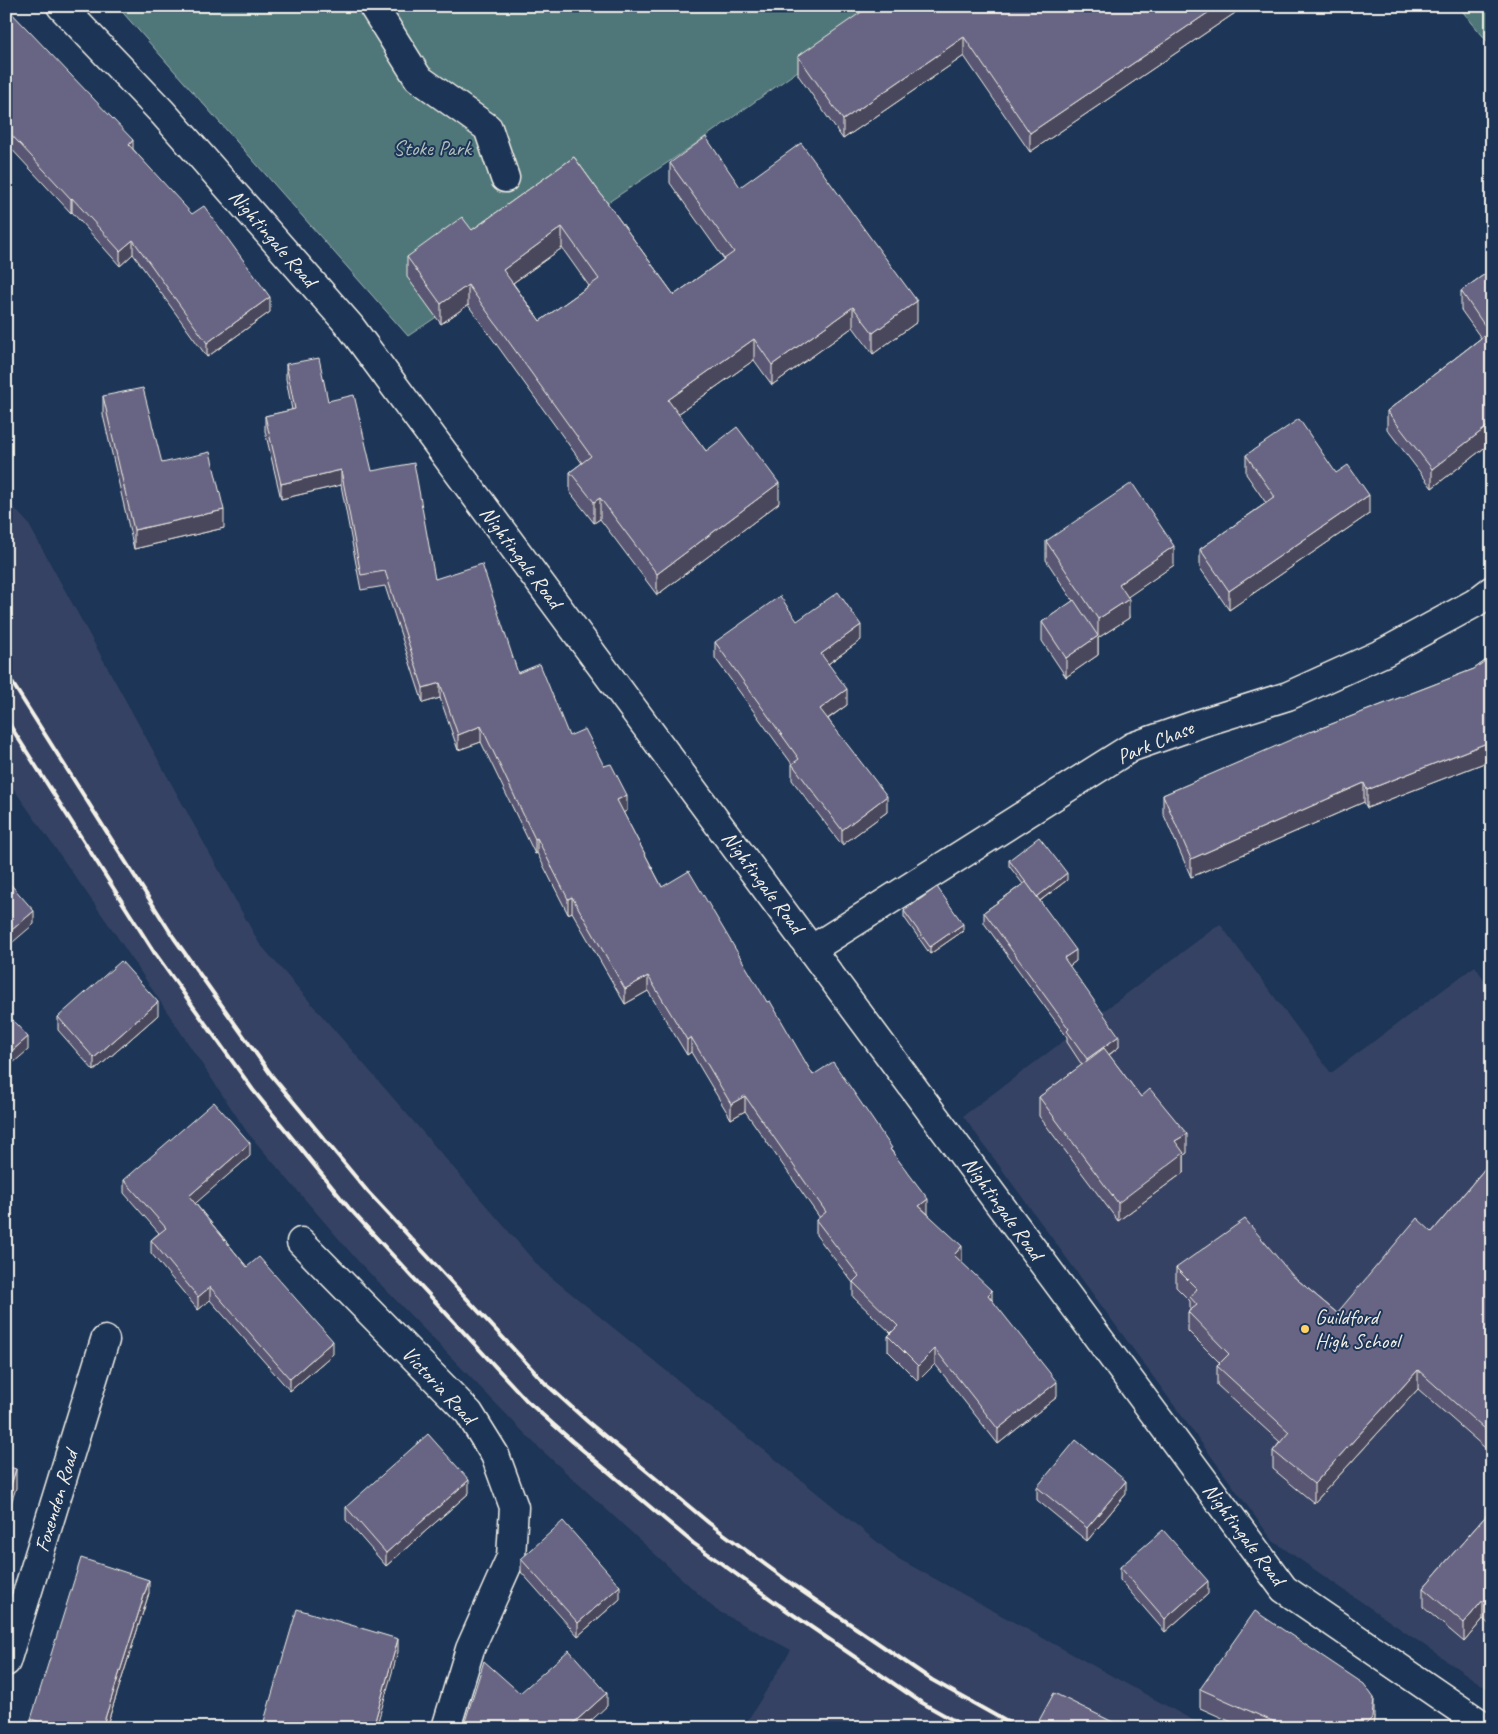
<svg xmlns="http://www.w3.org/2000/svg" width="1498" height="1734" viewBox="0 0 1498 1734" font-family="Caveat,sans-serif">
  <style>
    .built { fill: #344364 }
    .green { fill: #4f777a; stroke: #a2b4b1 }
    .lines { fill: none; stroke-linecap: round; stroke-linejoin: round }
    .minor-casing { stroke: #f4f1e8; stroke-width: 31 }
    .minor { stroke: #1d3557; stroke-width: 28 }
    .rail { stroke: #f4f1e8; stroke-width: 4 }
    .wall { fill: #595772; stroke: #f4f1e8; fill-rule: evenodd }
    .shaded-wall { fill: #49475c; stroke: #f4f1e8 }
    .building { fill: #686584; stroke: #f4f1e8; fill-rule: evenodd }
    .poi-dot { fill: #ffd166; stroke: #1d3557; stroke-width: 2 }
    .labels { text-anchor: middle; stroke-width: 4; stroke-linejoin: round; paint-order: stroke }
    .park-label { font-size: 21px; fill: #b2c0bc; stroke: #1d3557 }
    .street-label { font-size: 21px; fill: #f4f1e8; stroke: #1d3557 }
    .poi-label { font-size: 21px; fill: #f4f1e8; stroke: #1d3557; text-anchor: start }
  </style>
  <rect width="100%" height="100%" fill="#1d3557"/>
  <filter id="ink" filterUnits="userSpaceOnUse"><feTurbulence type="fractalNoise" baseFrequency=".02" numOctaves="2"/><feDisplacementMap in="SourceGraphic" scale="10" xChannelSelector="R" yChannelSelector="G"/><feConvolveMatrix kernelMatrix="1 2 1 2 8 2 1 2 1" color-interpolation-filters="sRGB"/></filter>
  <g filter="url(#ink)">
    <!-- built -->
    <g class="built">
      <polygon points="6,499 28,523 259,943 541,1269 897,1558 1207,1728 743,1728 791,1650 716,1610 535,1444 357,1260 247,1132 114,932 6,778"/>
      <polygon points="1220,924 1331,1073 1475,966 1492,991 1492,1692 1273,1541 963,1116"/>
    </g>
    <!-- green -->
    <g class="green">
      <polygon points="117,6 889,6 694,145 408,336"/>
      <polygon points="1458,6 1492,6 1492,47"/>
    </g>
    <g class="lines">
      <defs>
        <g id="minor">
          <polyline points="61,6 163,113 350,326 1284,1589 1487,1728"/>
          <polyline points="373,6 418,78 488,128 505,178"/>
          <polyline points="812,949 1132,747 1201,723 1288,696 1385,652 1475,603 1492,590"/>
          <polyline points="301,1242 469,1413 495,1455 514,1507 511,1557 470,1649 446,1728"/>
          <polyline points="6,1662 105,1340"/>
        </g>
      </defs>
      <!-- minor casing -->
      <use href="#minor" class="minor-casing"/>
      <!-- minor -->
      <use href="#minor" class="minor"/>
      <!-- rail -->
      <g class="rail">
        <polyline points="6,673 174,938 272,1076 368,1192 545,1383 588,1422 709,1523 793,1585 932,1680 1018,1728"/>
        <polyline points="6,719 154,952 253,1090 349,1208 527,1401 572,1441 693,1543 779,1605 919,1701 967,1728"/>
      </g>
    </g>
    <!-- wall -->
    <g class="wall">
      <polygon points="1235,6 1235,13 1030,152 964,56 843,139 798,75 798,56 1068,10"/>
      <polygon points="6,7 133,149 270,312 207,357 133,254 120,266 72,212 71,213 6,143"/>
      <path d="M574,157L674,295L724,259L670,183V163L740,187L917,322L873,354L853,327L772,385L754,360L678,414L706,451L779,503L657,595L600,519L594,523L570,492V472L582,463L468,305L441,324L407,277V257L472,230ZM562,248L589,286L540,321L513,283Z"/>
      <polygon points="1492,269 1492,442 1432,488 1387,429 1387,411 1481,338 1461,310 1461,291"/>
      <polygon points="286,364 328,401 372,471 435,579 518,673 569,736 627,811 623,812 662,887 767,1002 813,1075 892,1151 928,1214 962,1261 961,1262 992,1300 1057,1397 998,1444 935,1364 918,1381 888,1351 888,1336 891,1333 853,1297 853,1283 816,1235 816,1220 820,1218 745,1111 731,1119 691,1052 687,1055 648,991 625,1004 572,912 568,914 537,853 535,854 481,742 458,750 440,698 423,703 385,586 361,590 341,485 281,499 265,431 265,416 292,410 286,379"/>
      <polygon points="103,396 162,463 224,528 134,549 103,415"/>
      <polygon points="1246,455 1369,514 1229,610 1200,568 1200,549 1266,503 1246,474"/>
      <polygon points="1046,541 1174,565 1127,597 1129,618 1098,638 1098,655 1066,677 1042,641 1042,622 1073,601 1046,560"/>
      <polygon points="797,621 861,640 828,664 847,705 828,719 887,812 842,845 792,780 792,764 715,658 715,642"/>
      <polygon points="1492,656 1492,760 1367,808 1364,802 1191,877 1163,813 1163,795 1311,732 1474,669"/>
      <polygon points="1009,860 1067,880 1040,901 1076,961 1069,966 1119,1047 1109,1055 1141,1097 1187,1153 1184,1155 1184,1172 1118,1221 1039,1116 1039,1097 1082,1065 1067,1042 1067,1037 984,923 984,912 1023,884 1009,866"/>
      <polygon points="904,911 963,931 930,954 904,917"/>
      <polygon points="158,1015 94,1071 58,1030 58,1017"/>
      <polygon points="250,1156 195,1203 247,1267 333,1354 290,1391 210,1300 198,1310 151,1253 151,1240 159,1233 124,1193 124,1180"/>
      <polygon points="1492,1160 1492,1454 1418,1389 1314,1503 1273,1469 1273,1451 1280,1442 1217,1385 1217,1366 1220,1363 1188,1331 1188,1312 1190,1311 1190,1301 1176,1287 1176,1268 1293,1276 1337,1313 1432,1232"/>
      <polygon points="1037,1487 1126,1494 1087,1541 1037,1500"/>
      <polygon points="469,1493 386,1566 346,1520 346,1507"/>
      <polygon points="1492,1509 1492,1627 1483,1619 1464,1642 1423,1607 1423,1588"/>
      <polygon points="521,1559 620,1599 578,1636 521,1572"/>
      <polygon points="1120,1567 1208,1594 1165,1632 1120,1580"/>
      <polygon points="149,1593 106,1728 31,1728 31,1719"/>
      <polygon points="1200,1689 1374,1717 1373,1728 1245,1728 1200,1708"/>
    </g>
    <!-- shaded-wall -->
    <g class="shaded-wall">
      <polygon points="1218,6 1235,6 1235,13 1030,152 1030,133"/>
      <polygon points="964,37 964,56 843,139 843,120"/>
      <polygon points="133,140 133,155 129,145"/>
      <polygon points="72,198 72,212 71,213 71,199"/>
      <polygon points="562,227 562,248 503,290 503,270"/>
      <polygon points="133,240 133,254 120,266 120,251"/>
      <polygon points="468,285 468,305 441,324 441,304"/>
      <polygon points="270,297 270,312 207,357 207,343"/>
      <polygon points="917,301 917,322 873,354 873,333"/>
      <polygon points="853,307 853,327 772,385 772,365"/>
      <polygon points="754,339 754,360 668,421 668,400"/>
      <polygon points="1492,423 1492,442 1432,488 1432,469"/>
      <polygon points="341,470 341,485 281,499 281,484"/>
      <polygon points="779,483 779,503 657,595 657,574"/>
      <polygon points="1369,495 1369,514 1229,610 1229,591"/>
      <polygon points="600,498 600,519 594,523 594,502"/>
      <polygon points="224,510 224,528 134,549 134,530"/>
      <polygon points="1174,546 1174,565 1119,603 1119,584"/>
      <polygon points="1129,599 1129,618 1098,638 1098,655 1066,677 1066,658 1098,636 1098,619"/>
      <polygon points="861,625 861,640 821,669 821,654"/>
      <polygon points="440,683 440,698 423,703 423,688"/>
      <polygon points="847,689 847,705 820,724 820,709"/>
      <polygon points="481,726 481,742 458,750 458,735"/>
      <polygon points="1492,741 1492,760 1367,808 1367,790"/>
      <polygon points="1364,783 1364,802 1191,877 1191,859"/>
      <polygon points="627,795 627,811 617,815 617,800"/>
      <polygon points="887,796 887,812 842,845 842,830"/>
      <polygon points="537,838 537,853 535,854 535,839"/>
      <polygon points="1067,873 1067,880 1037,903 1037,897"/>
      <polygon points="572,897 572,912 568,914 568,899"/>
      <polygon points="34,911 34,924 6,948 6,935"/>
      <polygon points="963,924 963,931 930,954 930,947"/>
      <polygon points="1076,950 1076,961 1064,970 1064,958"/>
      <polygon points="648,976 648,991 625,1004 625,989"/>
      <polygon points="158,1002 158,1015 94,1071 94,1058"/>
      <polygon points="1119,1036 1119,1047 1087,1071 1087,1059"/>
      <polygon points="28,1037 28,1050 6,1069 6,1056"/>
      <polygon points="691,1037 691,1052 687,1055 687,1040"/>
      <polygon points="745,1096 745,1111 731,1119 731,1104"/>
      <polygon points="1187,1134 1187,1153 1184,1155 1184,1172 1118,1221 1118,1203 1175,1141"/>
      <polygon points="250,1143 250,1156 189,1209 189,1196"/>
      <polygon points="928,1199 928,1214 919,1206"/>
      <polygon points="962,1246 962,1261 954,1270 954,1255"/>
      <polygon points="210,1287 210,1300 198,1310 198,1297"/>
      <polygon points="992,1291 992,1306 988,1295"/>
      <polygon points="333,1341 333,1354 290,1391 290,1379"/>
      <polygon points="935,1349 935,1364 918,1381 918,1366"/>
      <polygon points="1418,1370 1418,1389 1314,1503 1314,1484"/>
      <polygon points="1057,1382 1057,1397 998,1444 998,1429"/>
      <polygon points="16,1469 16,1488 6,1519 6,1501"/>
      <polygon points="469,1480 469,1493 386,1566 386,1553"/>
      <polygon points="1126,1481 1126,1494 1087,1541 1087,1528"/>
      <polygon points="149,1580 149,1593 106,1728 102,1728"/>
      <polygon points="1208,1581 1208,1594 1165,1632 1165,1619"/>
      <polygon points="620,1586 620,1599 578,1636 578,1623"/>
      <polygon points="1483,1600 1483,1619 1464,1642 1464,1623"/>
      <polygon points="398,1639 398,1652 376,1728 373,1728"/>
      <polygon points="607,1693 607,1706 583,1728 568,1728"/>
      <polygon points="1374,1698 1374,1717 1373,1728 1362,1728"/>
    </g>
    <!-- building -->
    <g class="building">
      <polygon points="870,6 1065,6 1068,10 1074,6 1218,6 1030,133 964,37 843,120 798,56"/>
      <polygon points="6,7 133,140 129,145 192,214 204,206 270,297 207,343 133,240 120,251 72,198 71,199 6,129"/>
      <path d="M706,137L740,187L801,143L917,301L873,333L853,307L772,365L754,339L668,400L706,451L737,427L779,483L657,574L600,498L594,502L570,472L591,456L468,285L441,304L407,257L462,217L472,230L574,157L674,295L734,252L670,163ZM562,227L599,279L540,321L503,270Z"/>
      <polygon points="1492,269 1492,423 1432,469 1387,411 1489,332 1461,291"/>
      <polygon points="319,358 328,401 354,395 372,471 414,463 435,579 482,564 518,673 540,664 569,736 585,729 604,766 611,764 627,795 617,800 662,887 689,871 767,1002 770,1001 813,1075 833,1062 892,1148 890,1149 928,1199 919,1206 962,1246 954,1255 992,1291 988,1295 1057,1382 998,1429 935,1349 918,1366 888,1336 898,1326 853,1282 859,1276 816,1220 826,1212 745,1096 731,1104 691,1037 687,1040 648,976 625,989 572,897 568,899 537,838 535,839 481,726 458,735 440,683 423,688 385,571 361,575 341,470 281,484 265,416 295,409 286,364"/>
      <polygon points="143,388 162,463 210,452 224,510 134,530 103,396"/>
      <polygon points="1299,419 1336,473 1348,465 1369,495 1229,591 1200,549 1275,497 1246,455"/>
      <polygon points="1132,483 1174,546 1119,584 1129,599 1098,619 1046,541"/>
      <polygon points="838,592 861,625 821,654 847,689 820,709 887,796 842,830 792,764 799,759 715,642 780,596 797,621"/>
      <polygon points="1074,600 1098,636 1066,658 1042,622"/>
      <polygon points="1492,656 1492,741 1367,790 1364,783 1191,859 1163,795 1311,731 1311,732 1474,669"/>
      <polygon points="1039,837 1067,873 1037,897 1009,860"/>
      <polygon points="6,879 34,911 6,935"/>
      <polygon points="1026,882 1076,950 1064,958 1119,1036 1087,1059 1067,1031 1069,1029 984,912"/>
      <polygon points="937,887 963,924 930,947 904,911"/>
      <polygon points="121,961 158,1002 94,1058 58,1017"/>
      <polygon points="6,1013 28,1037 6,1056"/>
      <polygon points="1104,1048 1141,1097 1150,1089 1187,1134 1175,1141 1184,1153 1118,1203 1039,1097"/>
      <polygon points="214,1102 250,1143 189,1196 247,1267 259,1257 333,1341 290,1379 210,1287 198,1297 151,1240 166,1228 124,1180"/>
      <polygon points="1492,1160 1492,1436 1418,1370 1314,1484 1273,1451 1289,1432 1217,1366 1229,1354 1188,1312 1197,1305 1190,1297 1197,1289 1176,1268 1245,1219 1293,1276 1337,1313 1417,1218 1432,1232"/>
      <polygon points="428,1434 469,1480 386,1553 346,1507"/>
      <polygon points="1076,1440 1126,1481 1087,1528 1037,1487"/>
      <polygon points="6,1466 16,1469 6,1501"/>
      <polygon points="1492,1509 1492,1608 1483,1600 1464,1623 1423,1588"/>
      <polygon points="563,1521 620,1586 578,1623 521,1559"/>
      <polygon points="1163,1530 1208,1581 1165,1619 1120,1567"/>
      <polygon points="81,1558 149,1580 102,1728 58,1728 31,1719"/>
      <polygon points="297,1609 398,1639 373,1728 262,1728"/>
      <polygon points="1255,1611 1364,1684 1374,1698 1372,1718 1362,1728 1288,1728 1200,1689"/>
      <polygon points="569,1650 607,1693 568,1728 463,1728 484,1661 520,1693"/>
      <polygon points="1054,1693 1125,1728 1035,1728"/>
    </g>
  </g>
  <!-- markers -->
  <circle class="poi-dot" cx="1305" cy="1329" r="5"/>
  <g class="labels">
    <!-- park labels -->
    <g class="park-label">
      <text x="432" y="155">Stoke Park</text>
    </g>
    <!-- street labels -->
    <g class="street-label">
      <text transform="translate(273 238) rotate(49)" y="7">Nightingale Road</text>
      <text transform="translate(521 557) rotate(53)" y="7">Nightingale Road</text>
      <text transform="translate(1155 742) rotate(-23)" y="7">Park Chase</text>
      <text transform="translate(763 882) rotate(53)" y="7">Nightingale Road</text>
      <text transform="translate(1003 1208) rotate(54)" y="7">Nightingale Road</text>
      <text transform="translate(439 1385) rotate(47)" y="7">Victoria Road</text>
      <text transform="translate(56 1501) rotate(-73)" y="7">Foxenden Road</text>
      <text transform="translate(1244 1534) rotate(53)" y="7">Nightingale Road</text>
    </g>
    <!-- poi labels -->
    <g class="poi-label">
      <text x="1315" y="1324">Guildford<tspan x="1315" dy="24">High School</tspan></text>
    </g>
  </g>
  <!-- margin -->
  <rect width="1498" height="1734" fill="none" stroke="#1d3557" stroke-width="25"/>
  <rect x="12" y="12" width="1473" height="1709" fill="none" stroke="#f4f1e8" stroke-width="2" filter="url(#ink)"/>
</svg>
